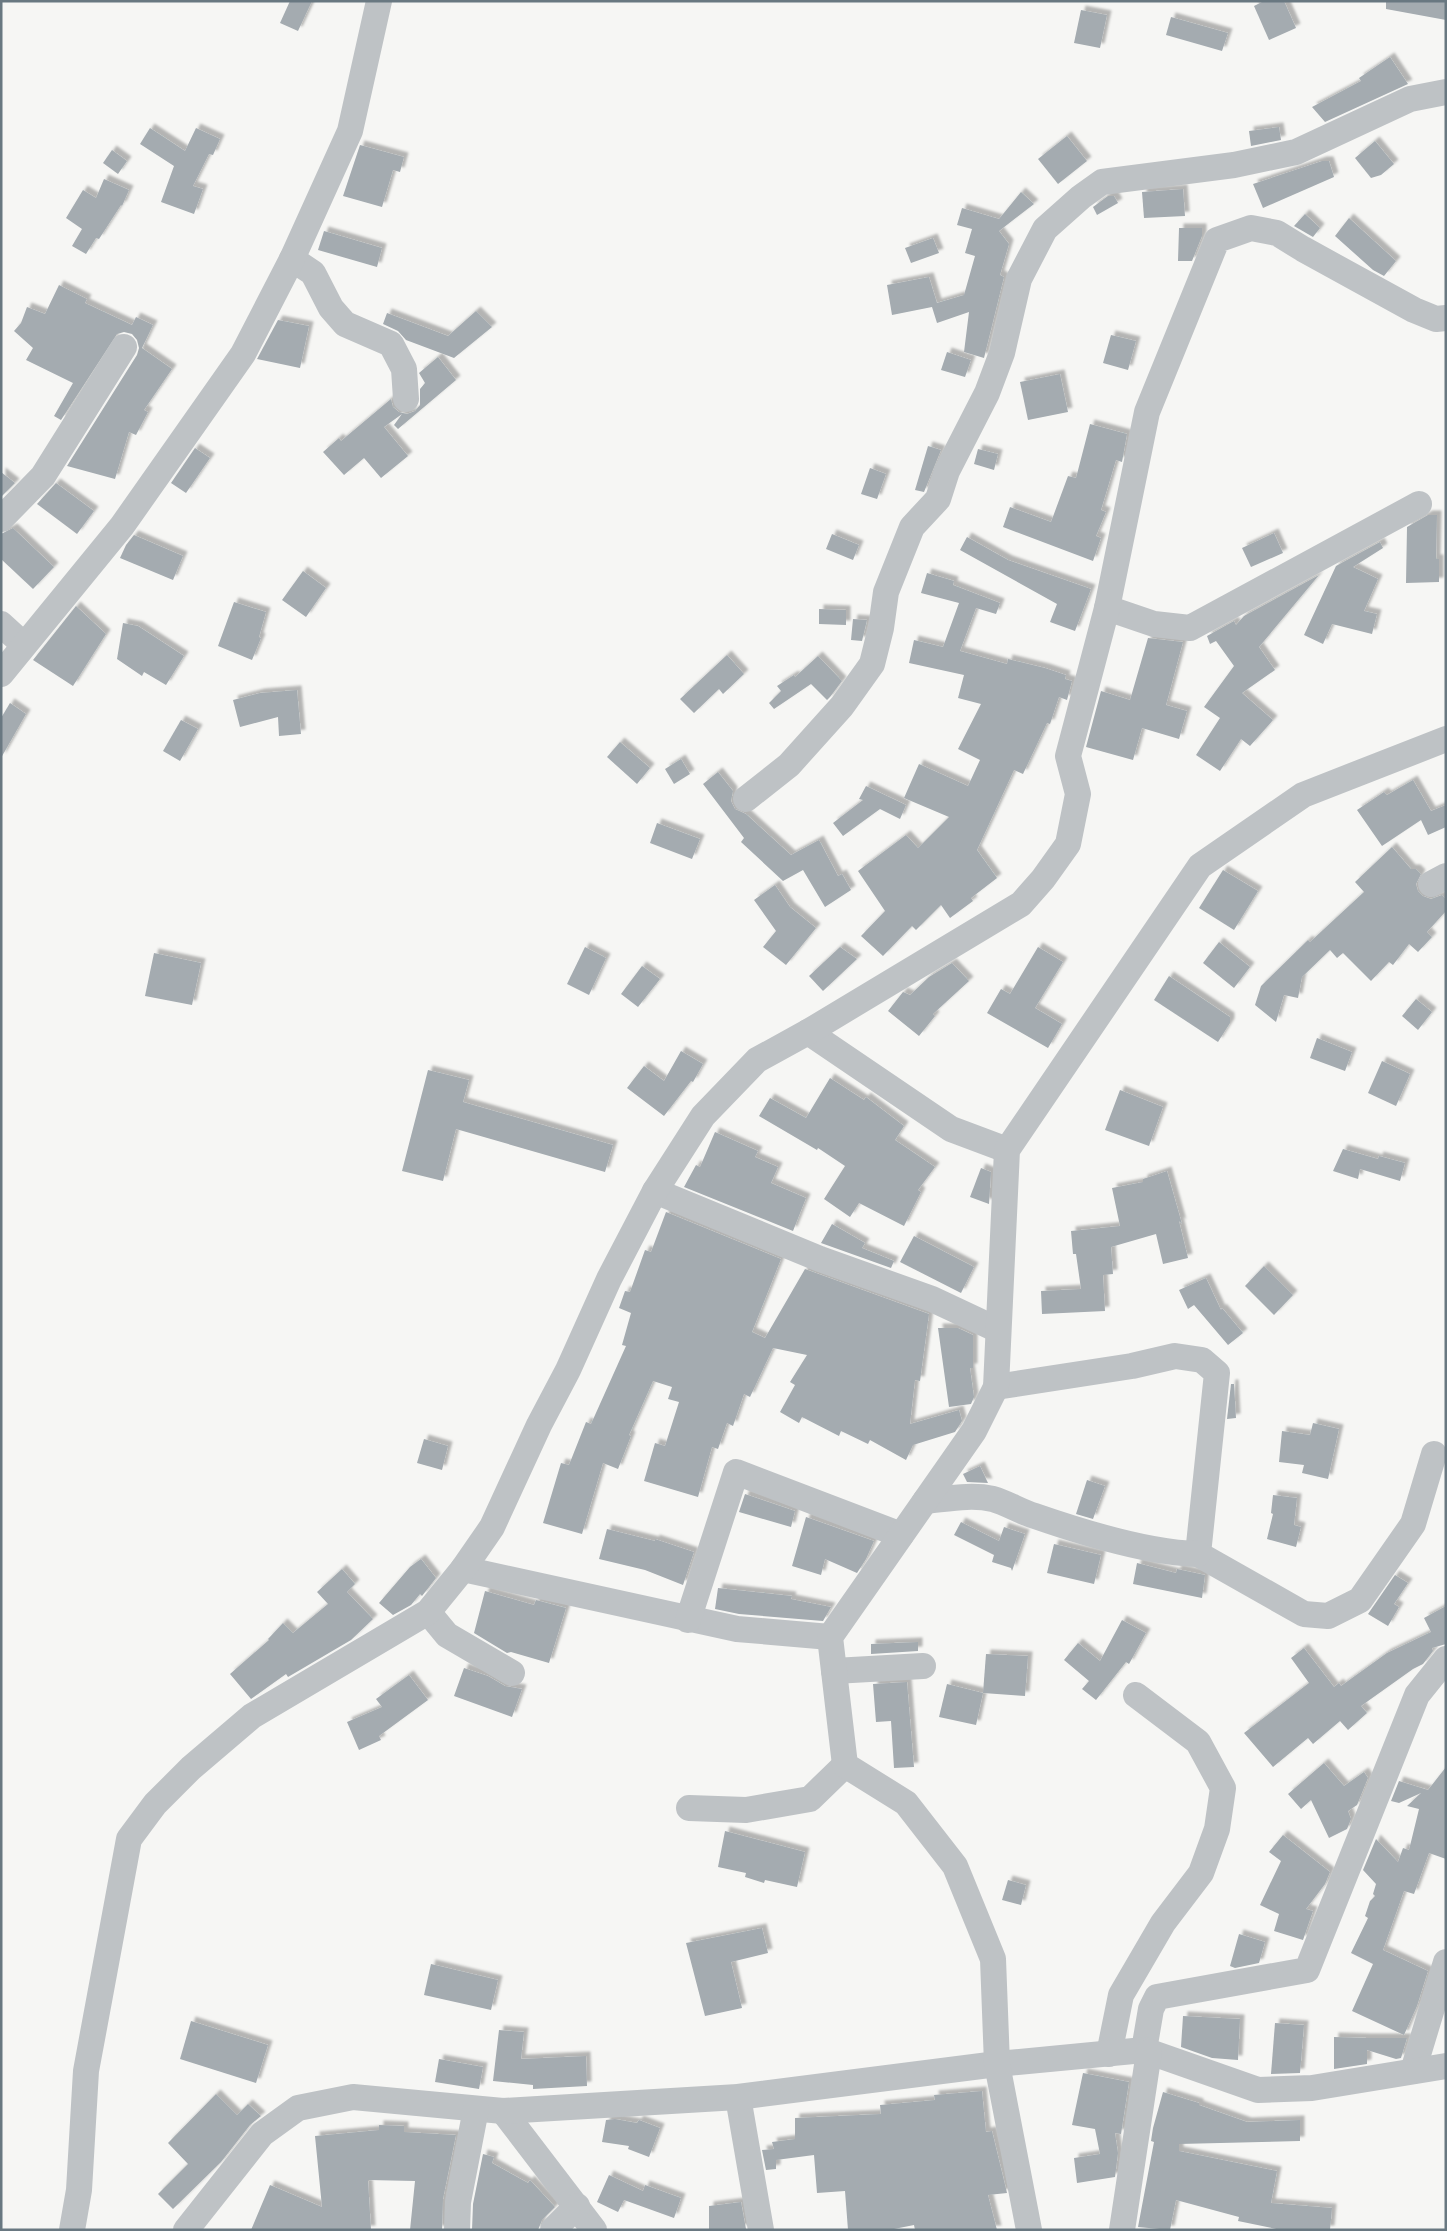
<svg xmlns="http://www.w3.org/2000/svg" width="1447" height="2231" viewBox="0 0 1447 2231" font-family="'Fira Sans',sans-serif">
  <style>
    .building { fill: #a4abb0; filter: url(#shadow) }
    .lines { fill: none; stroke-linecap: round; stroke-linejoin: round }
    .minor { stroke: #bec2c5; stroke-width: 26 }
  </style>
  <defs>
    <filter id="shadow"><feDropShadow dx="4.5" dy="-4.5" stdDeviation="1" flood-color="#0004"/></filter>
  </defs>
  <rect width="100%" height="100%" fill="#f6f6f4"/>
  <!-- building -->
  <g class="building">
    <polygon points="290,1 312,1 298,31 280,23"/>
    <polygon points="1264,1 1284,1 1296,28 1269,40 1254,6"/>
    <polygon points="1386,1 1446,1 1446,20 1386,9"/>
    <polygon points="1081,10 1107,15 1100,48 1074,43"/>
    <polygon points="1171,17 1228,33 1222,51 1166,35"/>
    <polygon points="1390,57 1408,84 1325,122 1312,107 1361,81 1359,78"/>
    <polygon points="1279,127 1281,140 1251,146 1249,131"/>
    <polygon points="150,128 185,151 196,128 220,139 213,155 209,154 193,186 203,189 194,214 161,202 174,166 140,144"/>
    <polygon points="1067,136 1087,161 1058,184 1038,159"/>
    <polygon points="1375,141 1394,164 1381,175 1371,178 1355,158"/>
    <polygon points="360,145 404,157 400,172 393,170 382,207 343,196"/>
    <polygon points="112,150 127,161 118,174 103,163"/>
    <polygon points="1322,161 1329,161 1334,177 1263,208 1253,184"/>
    <polygon points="104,179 129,190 122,206 121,205 99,239 96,238 86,254 72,246 82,229 66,218 83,190 96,198"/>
    <polygon points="1183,189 1185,216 1144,218 1142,192"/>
    <polygon points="1021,192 1034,204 999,231 1009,244 1000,275 1004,277 984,358 964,352 969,312 937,323 932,307 892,315 887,285 929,277 937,303 964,295 975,256 965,253 972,229 957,225 962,208 999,219"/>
    <polygon points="1108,196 1114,196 1118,203 1097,215 1093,207"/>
    <polygon points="1305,214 1320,228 1313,237 1294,226"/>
    <polygon points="1349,218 1396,261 1384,276 1373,270 1335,236"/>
    <polygon points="1179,228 1202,228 1202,236 1192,261 1178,261"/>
    <polygon points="324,231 382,248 377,267 318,250"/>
    <polygon points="933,238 939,253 911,263 905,248"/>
    <polygon points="59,285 87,299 85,303 132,325 136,317 153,325 142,348 172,369 144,410 148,412 136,435 129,432 115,479 67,466 137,355 139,348 137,340 132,334 124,332 117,334 61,420 54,416 73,383 26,360 33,348 14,331 21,323 27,307 45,314"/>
    <polygon points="476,311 492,327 454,358 406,340 398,331 383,324 387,313 448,336"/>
    <polygon points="278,320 309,326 300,368 257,359"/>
    <polygon points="1111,335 1136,341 1128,370 1103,363"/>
    <polygon points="947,352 971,360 965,377 941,370"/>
    <polygon points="438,357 456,380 398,429 394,425 402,414 384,427 408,456 381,478 364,458 344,475 323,452 339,438 341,441 391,399 393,407 399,412 407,414 415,411 420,405 420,389 425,383 419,373"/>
    <polygon points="1060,374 1068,412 1028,420 1020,382"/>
    <polygon points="1090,424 1127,434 1122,462 1116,460 1101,510 1106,512 1096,536 1101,538 1093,561 1003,527 1010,507 1051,522 1068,476 1076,478"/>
    <polygon points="928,446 941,450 924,492 915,490"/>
    <polygon points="195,448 210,458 186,493 171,483"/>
    <polygon points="978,449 998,454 994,470 974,464"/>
    <polygon points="870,468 886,474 877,499 861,494"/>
    <polygon points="1,472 15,483 1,497"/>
    <polygon points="56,483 94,511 77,534 37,504"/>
    <polygon points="1428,515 1437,515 1436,559 1439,559 1439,582 1406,583 1407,527"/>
    <polygon points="13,528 54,567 33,589 1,559 1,534"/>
    <polygon points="1274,533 1283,553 1251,567 1242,548"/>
    <polygon points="832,534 859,545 853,560 826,549"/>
    <polygon points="134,535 183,556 173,580 120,558 126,545"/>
    <polygon points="967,537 1008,560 1091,589 1075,631 1050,622 1057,604 960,550"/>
    <polygon points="1380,542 1383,548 1353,567 1378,579 1364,611 1377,614 1372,634 1332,624 1323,644 1304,635 1336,566"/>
    <polygon points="303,571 326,588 306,617 282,600"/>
    <polygon points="927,573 954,581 953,585 1000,603 996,614 976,608 960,651 1007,664 1008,659 1045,668 1066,675 1065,679 1072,681 1067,700 1059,697 1050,724 1047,723 1023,774 1014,770 977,850 997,878 971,898 973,901 950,918 941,905 916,930 912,926 883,956 861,936 885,911 858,871 906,835 918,848 949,817 904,798 919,764 968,786 980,760 958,749 981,704 958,698 964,675 909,663 914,640 943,647 959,603 921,593"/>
    <polygon points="1319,575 1259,647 1275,670 1242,693 1273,720 1250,746 1241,739 1220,771 1196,755 1220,718 1204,707 1234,666 1216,641 1210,644 1207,636 1234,621 1236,625 1244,616"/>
    <polygon points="234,602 266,612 259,637 261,638 252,660 218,646"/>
    <polygon points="76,606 106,634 73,686 33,660"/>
    <polygon points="819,609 846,610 846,625 819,624"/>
    <polygon points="853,619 867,620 862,641 851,640"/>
    <polygon points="123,623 138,626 184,656 166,685 144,672 142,676 117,659"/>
    <polygon points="1148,638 1183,642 1166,705 1187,711 1179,739 1142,728 1133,760 1086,747 1101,691 1130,700"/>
    <polygon points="727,655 744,674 723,694 719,689 694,713 680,699"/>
    <polygon points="818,656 842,681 830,697 827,700 811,684 774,709 769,703 781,691 777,686 794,675 795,677"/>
    <polygon points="297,690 301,734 279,736 278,717 240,727 233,700 260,693"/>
    <polygon points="10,703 26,714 1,758 1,718"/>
    <polygon points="181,720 198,729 180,761 163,751"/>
    <polygon points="620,742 650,768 637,784 607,757"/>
    <polygon points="681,759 690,774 674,784 665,769"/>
    <polygon points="718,772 733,791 731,801 735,809 746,814 791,855 819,840 838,876 842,874 851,890 825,907 803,870 783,881 741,842 744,838 703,784"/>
    <polygon points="1413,780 1431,811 1446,805 1446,827 1428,835 1421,820 1382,846 1357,810 1384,792 1387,795"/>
    <polygon points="866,786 906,805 900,819 880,809 843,836 833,823 863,800 859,799"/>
    <polygon points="657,823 700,839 692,859 650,843"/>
    <polygon points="1392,847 1411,869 1416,869 1421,874 1416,884 1418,891 1423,896 1431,899 1442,895 1446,899 1446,911 1427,932 1432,937 1418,952 1409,944 1393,965 1389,962 1371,981 1343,953 1337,958 1330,950 1302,977 1298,998 1284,995 1276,1022 1255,1005 1261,986 1308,940 1310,942 1364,892 1355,882"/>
    <polygon points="1223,870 1258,891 1234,930 1199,908"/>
    <polygon points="775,885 790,907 816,928 786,965 763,947 776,931 754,900"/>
    <polygon points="1219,942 1250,967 1234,988 1203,963"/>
    <polygon points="585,947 606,958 589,995 567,984"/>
    <polygon points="840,947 857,959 823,991 809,976"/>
    <polygon points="1038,947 1063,962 1035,1008 1062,1024 1048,1048 987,1013 1001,989 1010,994"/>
    <polygon points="154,953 201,963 192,1005 145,996"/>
    <polygon points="952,963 969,981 933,1014 935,1016 919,1036 888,1011 903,992 910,995 929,977"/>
    <polygon points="642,966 660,979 638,1007 621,994"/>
    <polygon points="1169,976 1230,1017 1230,1023 1218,1042 1154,1000"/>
    <polygon points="1416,999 1432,1012 1418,1030 1402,1016"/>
    <polygon points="1317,1038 1352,1052 1345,1071 1310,1058"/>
    <polygon points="681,1051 703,1064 693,1082 691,1081 664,1116 627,1088 644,1066 664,1081"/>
    <polygon points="1382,1061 1410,1074 1396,1106 1368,1093"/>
    <polygon points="428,1070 469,1080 463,1102 613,1145 605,1172 456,1129 443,1181 402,1171"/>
    <polygon points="830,1078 864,1100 866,1097 904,1126 895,1140 935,1167 918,1190 921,1192 904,1226 859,1203 850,1217 824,1199 845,1166 818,1148 817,1150 759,1116 770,1098 806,1118"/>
    <polygon points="1120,1090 1163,1107 1149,1146 1105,1130"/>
    <polygon points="715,1132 758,1151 755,1157 778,1167 771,1183 806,1198 793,1231 684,1187 696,1165 700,1167"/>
    <polygon points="1343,1149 1378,1159 1379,1156 1405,1163 1400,1181 1360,1169 1358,1179 1333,1171"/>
    <polygon points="981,1168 991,1172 989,1204 970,1197"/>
    <polygon points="1167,1171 1182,1224 1179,1221 1188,1258 1163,1264 1156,1234 1111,1247 1113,1274 1103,1275 1105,1311 1042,1314 1041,1291 1081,1289 1076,1254 1073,1254 1071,1231 1120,1226 1112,1188 1143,1182 1143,1179"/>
    <polygon points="666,1212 781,1259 752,1332 765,1338 805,1269 929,1314 920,1381 915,1380 910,1424 959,1410 962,1421 955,1432 913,1445 906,1460 870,1440 868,1444 841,1431 839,1436 802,1417 799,1423 780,1412 795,1385 790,1382 807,1355 773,1348 750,1397 744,1394 733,1426 727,1423 718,1449 712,1447 698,1497 644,1481 655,1443 665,1446 679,1402 668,1399 672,1387 653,1381 629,1435 631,1436 618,1469 603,1463 582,1534 543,1523 561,1463 569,1465 586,1422 591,1424 626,1346 622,1345 631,1313 619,1308 625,1291 630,1292 645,1250 651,1252"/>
    <polygon points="832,1224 865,1243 862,1248 894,1261 891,1268 821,1243"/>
    <polygon points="914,1236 974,1267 961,1293 900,1262"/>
    <polygon points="1264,1266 1293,1295 1274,1315 1245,1286"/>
    <polygon points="1206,1278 1221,1310 1222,1308 1243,1333 1228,1345 1194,1305 1188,1309 1179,1290"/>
    <polygon points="938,1328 958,1328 973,1335 973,1368 970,1368 974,1397 971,1404 949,1407"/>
    <polygon points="1231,1384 1234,1384 1236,1418 1227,1419"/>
    <polygon points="1313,1423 1339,1429 1328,1479 1302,1473 1304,1465 1279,1462 1282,1431 1310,1435"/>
    <polygon points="424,1439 448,1446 442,1470 417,1463"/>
    <polygon points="980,1466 988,1483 967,1482 963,1474"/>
    <polygon points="1087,1480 1105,1486 1093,1519 1076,1514"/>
    <polygon points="745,1494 795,1511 791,1527 739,1512"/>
    <polygon points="1273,1495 1297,1498 1294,1525 1301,1527 1296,1547 1267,1539 1273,1514 1271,1513"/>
    <polygon points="806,1517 874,1541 866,1559 857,1573 825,1559 821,1575 792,1566"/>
    <polygon points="961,1522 999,1541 1004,1527 1025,1534 1012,1571 1011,1568 992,1562 994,1555 954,1535"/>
    <polygon points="607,1529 655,1541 655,1539 694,1552 683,1585 645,1570 599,1559"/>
    <polygon points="1054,1544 1101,1555 1094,1584 1047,1573"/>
    <polygon points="421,1559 436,1578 422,1596 420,1594 411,1605 393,1615 379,1603 410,1567"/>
    <polygon points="1137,1563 1176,1573 1177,1569 1205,1575 1202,1598 1133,1584"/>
    <polygon points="342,1569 355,1584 347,1592 373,1619 351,1640 288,1677 286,1674 251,1699 230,1674 269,1640 268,1639 283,1623 293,1633 328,1604 317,1592"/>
    <polygon points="1395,1575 1408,1583 1394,1604 1399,1607 1388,1626 1368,1614"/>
    <polygon points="718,1588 792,1596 791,1599 831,1607 823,1621 739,1614 715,1609"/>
    <polygon points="485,1591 534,1605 536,1600 566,1608 549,1663 511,1652 507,1653 474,1633"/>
    <polygon points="1446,1606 1446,1644 1432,1648 1433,1651 1423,1664 1413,1669 1361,1706 1367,1713 1348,1730 1340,1721 1313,1744 1308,1738 1273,1767 1244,1733 1309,1683 1291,1658 1304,1648 1334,1687 1339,1683 1341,1686 1387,1653 1431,1632 1424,1618"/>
    <polygon points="1122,1620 1146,1633 1129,1664 1126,1662 1096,1700 1082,1689 1089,1681 1064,1660 1078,1643 1100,1661"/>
    <polygon points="918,1642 918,1651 871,1654 871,1644"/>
    <polygon points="986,1654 1028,1656 1025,1696 983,1693"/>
    <polygon points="464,1668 488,1676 505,1686 522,1689 512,1717 454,1696"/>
    <polygon points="409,1675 428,1700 379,1736 381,1740 359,1750 347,1722 382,1707 376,1699"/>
    <polygon points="907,1682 914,1767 894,1768 891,1721 876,1722 873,1684"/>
    <polygon points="947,1684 983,1693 976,1725 939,1717"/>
    <polygon points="1324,1763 1344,1786 1364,1772 1368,1778 1357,1805 1348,1811 1351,1819 1347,1829 1329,1838 1311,1800 1301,1809 1288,1794"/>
    <polygon points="1446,1767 1446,1859 1429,1853 1414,1894 1404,1891 1383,1950 1428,1971 1417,2006 1404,2035 1352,2011 1373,1964 1351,1953 1368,1918 1365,1916 1370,1901 1375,1896 1373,1894 1376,1884 1363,1870 1376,1839 1398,1862 1403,1848 1409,1850 1419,1809 1407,1806 1421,1793 1399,1803 1391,1801 1399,1781 1428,1790"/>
    <polygon points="725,1831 805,1852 797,1887 765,1880 764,1883 745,1877 746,1873 718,1867"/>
    <polygon points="1283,1835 1330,1872 1325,1884 1306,1909 1313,1911 1303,1940 1274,1931 1279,1914 1260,1905 1281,1861 1269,1852"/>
    <polygon points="1008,1880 1026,1885 1021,1905 1002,1900"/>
    <polygon points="762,1928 768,1953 731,1962 742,2008 705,2016 686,1943"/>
    <polygon points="1239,1934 1265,1942 1259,1963 1235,1968 1230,1966"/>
    <polygon points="431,1964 498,1980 491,2010 424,1995"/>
    <polygon points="1183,2016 1240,2019 1238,2060 1212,2058 1181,2047"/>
    <polygon points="191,2021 268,2045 256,2083 180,2059"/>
    <polygon points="1275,2023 1304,2025 1300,2073 1271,2074"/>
    <polygon points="499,2030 524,2032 521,2059 586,2056 587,2086 533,2089 533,2085 493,2081"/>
    <polygon points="1334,2037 1367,2038 1407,2038 1401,2058 1396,2059 1367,2050 1367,2064 1334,2069"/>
    <polygon points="439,2059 483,2067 479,2089 435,2082"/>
    <polygon points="1083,2073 1129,2082 1121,2134 1115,2133 1118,2153 1115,2177 1077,2183 1074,2158 1100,2154 1095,2129 1072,2125"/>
    <polygon points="982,2091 986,2132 992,2131 1007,2193 988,2195 997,2230 915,2230 914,2225 889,2230 848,2230 845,2191 817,2193 814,2155 776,2160 776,2169 766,2170 762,2150 774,2149 772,2142 795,2139 795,2118 881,2114 880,2105 935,2100 934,2095"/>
    <polygon points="1163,2092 1199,2103 1199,2105 1247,2122 1300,2120 1300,2141 1179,2144 1179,2151 1277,2171 1271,2203 1332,2208 1330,2230 1281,2230 1238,2221 1239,2217 1176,2200 1170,2230 1138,2227 1154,2142 1151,2141 1153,2128"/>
    <polygon points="216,2094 237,2115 248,2104 261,2116 250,2125 221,2162 173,2209 158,2194 188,2164 168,2143"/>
    <polygon points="615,2119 637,2123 639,2120 660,2128 649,2157 628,2149 629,2146 602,2142 606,2120"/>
    <polygon points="379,2125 404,2126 404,2132 456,2135 443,2199 442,2230 410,2230 415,2181 368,2180 371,2230 251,2230 270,2185 322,2207 315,2136 379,2130"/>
    <polygon points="483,2154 494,2157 492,2163 528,2183 530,2180 555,2207 542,2220 538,2230 472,2230 473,2204"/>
    <polygon points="609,2175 643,2191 645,2185 681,2198 674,2218 624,2200 618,2212 597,2202"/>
    <polygon points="741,2202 746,2229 709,2230 709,2206"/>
  </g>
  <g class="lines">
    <!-- minor -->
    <g class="minor">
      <polyline points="292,259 313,273 331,308 345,324 391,344 404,369 406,399"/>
      <polyline points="1,519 43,476 124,347"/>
      <polyline points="1107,608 1154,624 1190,628 1419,504"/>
      <polyline points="1,624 24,645"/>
      <polyline points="1,674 122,526 243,354 292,259 350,131 379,1"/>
      <polyline points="746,799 789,765 842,706 872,664 881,628 886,592 912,527 938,499 947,471 987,393 1002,353 1019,279 1045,229 1081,197 1102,182 1234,165 1296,152 1410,99 1446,92"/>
      <polyline points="1431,884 1446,876"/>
      <polyline points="808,1032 951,1129 1007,1150"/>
      <polyline points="655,1191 820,1259 932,1299 998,1330"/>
      <polyline points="996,1387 1132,1366 1175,1356 1202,1360 1217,1373 1198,1554 1304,1614 1328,1616 1360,1600 1413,1524 1434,1454"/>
      <path d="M925,1501C947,1499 971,1494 993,1499C1007,1503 1021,1512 1035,1516C1084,1533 1148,1553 1198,1554"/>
      <polyline points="463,1569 737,1629 830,1637"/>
      <polyline points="428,1612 447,1635 512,1673"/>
      <polyline points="688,1620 736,1472 901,1535"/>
      <polyline points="834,1671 923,1666"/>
      <polyline points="689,1808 746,1810 810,1799 845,1765"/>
      <polyline points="1144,2050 1151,2009 1157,1997 1307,1970 1417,1695 1446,1659"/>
      <polyline points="1109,2054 1121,1995 1163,1923 1201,1873 1217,1829 1223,1788 1198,1742 1136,1695"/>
      <polyline points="1413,2071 1446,1962"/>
      <polyline points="738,2097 761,2230"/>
      <polyline points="503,2111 594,2230"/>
      <polyline points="72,2230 79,2190 86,2071 129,1839 155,1804 191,1768 252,1716 428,1612 463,1569 492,1527 539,1425 568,1370 609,1279 655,1191 703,1116 757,1060 808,1032 1021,904 1043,879 1068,844 1078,794 1068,756 1107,608 1147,412 1217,240 1251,228 1277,233 1303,249 1414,310 1436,319 1446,318"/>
      <polyline points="186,2230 262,2134 298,2108 353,2097 503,2111 738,2097 997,2064 1144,2050 1258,2090 1312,2088 1446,2066"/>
      <polyline points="457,2230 458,2202 476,2109"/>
      <polyline points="553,2230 577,2206"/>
      <polyline points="1029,2230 997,2064 993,1959 955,1866 906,1803 845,1765 830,1637 974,1431 996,1387 1007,1150 1200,866 1303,795 1446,739"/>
      <polyline points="1122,2230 1149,2052"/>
    </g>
  </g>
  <!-- border -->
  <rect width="1447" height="2231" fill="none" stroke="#697881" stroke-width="5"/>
</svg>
